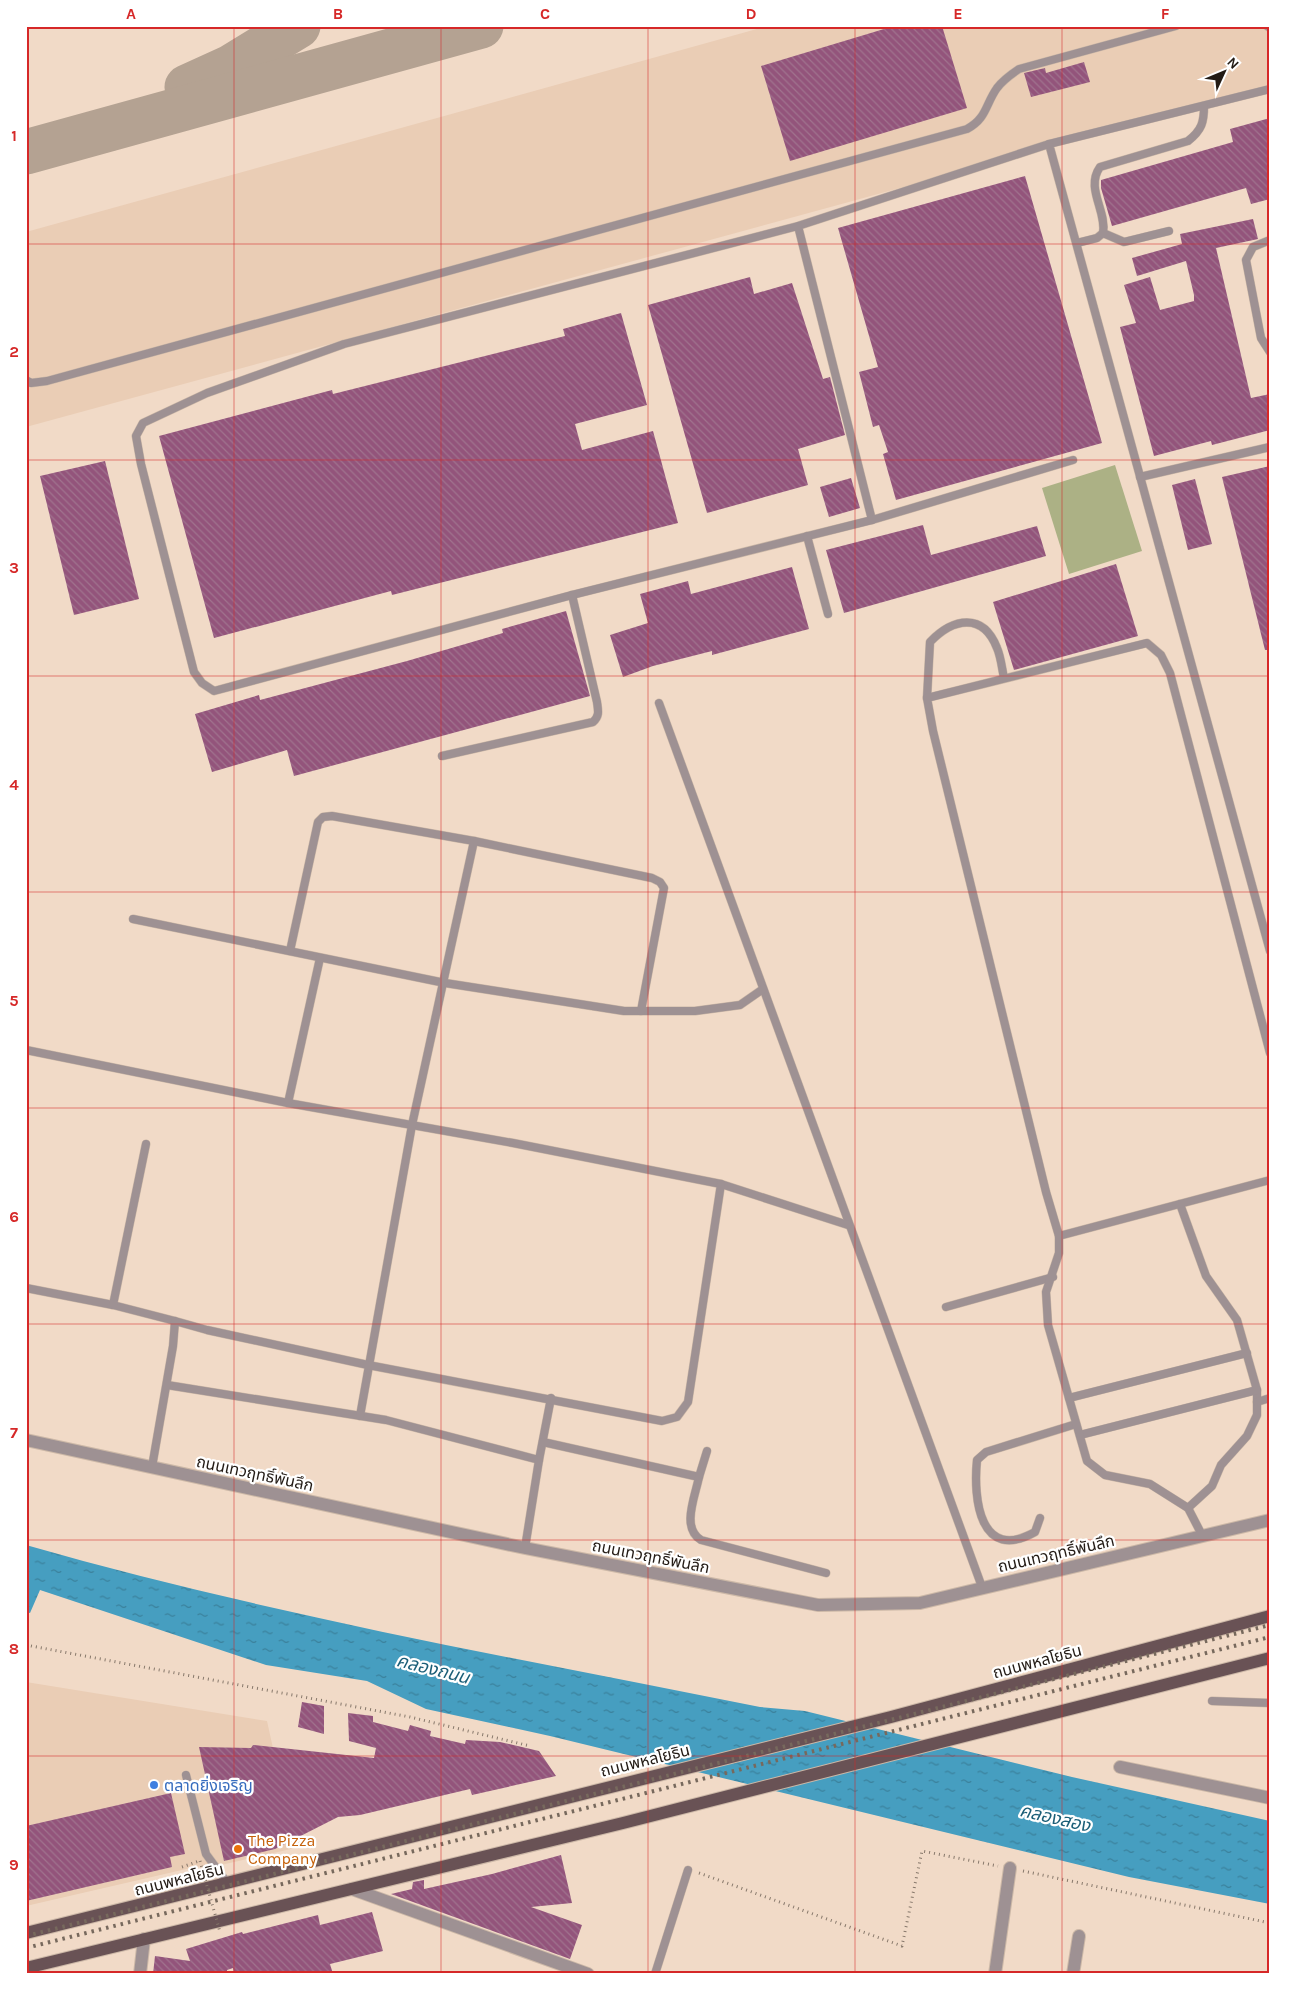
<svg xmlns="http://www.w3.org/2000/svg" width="1296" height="2000" viewBox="0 0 1296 2000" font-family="Karla,'Noto Sans Thai',sans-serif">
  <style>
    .built { fill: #eacdb5 }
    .green { fill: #acb185 }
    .water { fill: url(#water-ripples) }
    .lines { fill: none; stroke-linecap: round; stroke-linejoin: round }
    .taxiway { stroke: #b4a292; stroke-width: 45 }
    .building { fill: url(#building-back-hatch) }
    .lane-casing { stroke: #ccb8a7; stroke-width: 9 }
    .street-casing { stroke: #ccb8a7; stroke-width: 14 }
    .primary-casing { stroke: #ccb8a7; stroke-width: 14 }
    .path { stroke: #87786b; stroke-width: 3; stroke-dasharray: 1 4; stroke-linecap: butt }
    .lane { stroke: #9e9193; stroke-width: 8 }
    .street { stroke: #9e9193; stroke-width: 12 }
    .primary { stroke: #695255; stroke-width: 12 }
    .rail { stroke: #77695d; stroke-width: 4; stroke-dasharray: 2.5 5; stroke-linecap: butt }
    .path-bridge { stroke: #87786b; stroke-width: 3; stroke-dasharray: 1 4; stroke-linecap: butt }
    .grid { fill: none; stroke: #d62828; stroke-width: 1; stroke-opacity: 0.55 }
    .shop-dot { fill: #3f7fe0; stroke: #fff; stroke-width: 2 }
    .food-dot { fill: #e8710a; stroke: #fff; stroke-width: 2 }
    .labels { text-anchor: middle; stroke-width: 4.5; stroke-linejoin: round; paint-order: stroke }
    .street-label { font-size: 16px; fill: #231b15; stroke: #fff }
    .shop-label { font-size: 16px; fill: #366cbe; stroke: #fff; text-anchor: start }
    .food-label { font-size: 16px; fill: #c56008; stroke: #fff; text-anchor: start }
    .water-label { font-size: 18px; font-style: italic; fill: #1c5f78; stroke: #fff }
    .neatline { fill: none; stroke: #d62828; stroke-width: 2 }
    .grid-label { font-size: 16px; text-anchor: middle; font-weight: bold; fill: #d62828 }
  </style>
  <defs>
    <pattern id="water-ripples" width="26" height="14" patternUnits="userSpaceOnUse" patternTransform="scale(1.25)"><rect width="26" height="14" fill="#469ec0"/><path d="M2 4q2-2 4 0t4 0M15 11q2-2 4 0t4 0" fill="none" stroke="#3a809b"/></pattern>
    <pattern id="building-back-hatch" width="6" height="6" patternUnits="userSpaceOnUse" patternTransform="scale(1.25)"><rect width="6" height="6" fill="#93547b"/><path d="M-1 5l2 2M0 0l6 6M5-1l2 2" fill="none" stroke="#a0738e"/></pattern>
  </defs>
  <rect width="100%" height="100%" fill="#f1dac7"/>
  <!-- built -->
  <g class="built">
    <polygon points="768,26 1270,26 1270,87 26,427 26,232"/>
    <polygon points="26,1682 267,1721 295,1848 221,1865 195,1867 26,1906"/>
  </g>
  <!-- green -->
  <polygon class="green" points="1115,465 1142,551 1069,574 1042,488"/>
  <!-- water -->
  <path class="water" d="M26,1545C267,1614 514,1658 760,1707L805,1711L1072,1777L1270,1821V1904L1129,1877L550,1736L426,1709L367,1681L266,1665L40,1590L30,1613L26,1612Z"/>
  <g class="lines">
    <!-- taxiway -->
    <g class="taxiway">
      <polyline points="187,87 231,67 298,26"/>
      <polyline points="26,152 481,26"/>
    </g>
  </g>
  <!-- building -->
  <g class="building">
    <polygon points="894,26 942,26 967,108 790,161 761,66"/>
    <polygon points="1084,62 1090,82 1031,97 1024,73 1045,68 1046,73"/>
    <polygon points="1270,118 1270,199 1251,204 1246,188 1112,226 1101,188 1101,180 1233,142 1230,129"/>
    <polygon points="1025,176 1102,443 896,500 883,454 888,452 879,425 873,427 859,372 878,367 838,228"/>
    <polygon points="1253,219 1258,239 1216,248 1251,398 1270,394 1270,430 1212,445 1211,441 1154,456 1120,327 1136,323 1124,285 1150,277 1160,310 1194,301 1194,295 1186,261 1137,276 1132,258 1182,244 1180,234"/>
    <polygon points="750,277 754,294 792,283 823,379 830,377 845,435 798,449 808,485 707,513 648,305"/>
    <polygon points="621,313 647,405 575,424 582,450 653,431 678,523 392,595 391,591 214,638 159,436 332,390 333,394 565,336 563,329"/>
    <polygon points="105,461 139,599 74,615 40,476"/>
    <polygon points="1270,466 1270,650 1265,650 1222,477"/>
    <polygon points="851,478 860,508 829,517 820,487"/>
    <polygon points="1195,479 1212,544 1188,550 1172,485"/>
    <polygon points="923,525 931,555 1037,526 1046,556 844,613 826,550"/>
    <polygon points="1116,564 1138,636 1014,670 993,602"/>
    <polygon points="792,567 809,629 712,655 712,651 653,666 623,677 610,635 648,623 640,594 688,581 691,594"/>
    <polygon points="566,611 590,696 294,776 287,750 212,772 195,714 259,695 260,700 407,661 503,633 502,629"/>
    <polygon points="302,1702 324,1706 324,1734 298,1727"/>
    <polygon points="348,1713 373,1716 373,1722 408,1731 410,1725 431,1731 430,1736 465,1744 466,1740 500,1742 539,1751 556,1776 472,1795 470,1789 360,1815 338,1817 275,1849 224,1861 199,1747 251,1748 253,1745 374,1758 376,1748 349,1741"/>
    <polygon points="171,1793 185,1854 170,1857 172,1867 26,1901 26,1826"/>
    <polygon points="561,1855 572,1903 531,1907 582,1925 570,1959 391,1894 412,1889 413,1882 424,1880 424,1889 492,1874"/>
    <polygon points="372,1912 383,1951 330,1964 333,1974 234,1974 233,1968 227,1970 227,1974 153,1974 155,1956 190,1961 186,1949 242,1932 243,1934 318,1915 320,1925"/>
  </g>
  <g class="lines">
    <defs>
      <g id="lane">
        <polyline points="1267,26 1270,28"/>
        <polyline points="1270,89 1049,144 1270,951"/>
        <polyline points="798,226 872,520 572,595 214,691 202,683 194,672 141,464 136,436 143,423 207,393 344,344 798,226 1049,144"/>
        <polyline points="1103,233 1124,242 1169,231"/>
        <polyline points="1270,240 1253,247 1246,260 1261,338 1270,352"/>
        <path d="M1077,243L1097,238L1103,233C1107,211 1085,188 1100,167L1188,141C1202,130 1204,122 1204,106"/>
        <path d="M26,380L31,383L47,381L967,129C987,118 985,105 997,88C1003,80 1010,75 1019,69L1176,26"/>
        <polyline points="1140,477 1270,447"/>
        <polyline points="872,520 1073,460"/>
        <polyline points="807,536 828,614"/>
        <path d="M927,698L930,642C953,618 983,612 997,648C1001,657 1002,669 1004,678"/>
        <polyline points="659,703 982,1587"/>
        <path d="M442,756L593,722C600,716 598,710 597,702L572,595"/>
        <polyline points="133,919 445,983 624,1011 695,1011 740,1005 763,989"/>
        <polyline points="290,951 318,822 323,817 332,816 474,841 652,878 660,882 664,888 641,1011"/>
        <polyline points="26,1050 288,1103 513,1143 721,1184 848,1225"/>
        <polyline points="288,1103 320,958"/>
        <polyline points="1180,1204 1206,1276 1237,1320 1257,1390 1257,1415 1247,1436 1221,1465 1212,1486 1188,1508"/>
        <polyline points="1059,1236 1270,1180"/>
        <polyline points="26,1288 113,1305 175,1321"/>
        <polyline points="113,1305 146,1144"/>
        <polyline points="946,1307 1053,1277"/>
        <polyline points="167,1385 386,1420 539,1460 551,1398"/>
        <polyline points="1069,1398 1247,1353"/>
        <polyline points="1257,1402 1270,1398"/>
        <polyline points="360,1416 412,1125 474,841"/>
        <polyline points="1080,1435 1257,1390"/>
        <path d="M543,1442L699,1477C695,1497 681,1528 701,1540L826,1573"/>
        <polyline points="152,1467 173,1346 175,1321 207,1330 368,1365 662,1421 677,1417 688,1402 721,1184"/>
        <polyline points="699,1477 707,1451"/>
        <path d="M1040,1518L1035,1532C980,1563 973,1499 977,1460L986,1452L1076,1424"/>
        <polyline points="1202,1535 1188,1508 1150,1484 1105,1475 1087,1461 1048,1325 1046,1292 1059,1253 1059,1236 1046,1192 933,731 927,698 1147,643 1161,655 1170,673 1270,1053"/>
        <polyline points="525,1548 539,1460"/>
        <polyline points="1212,1701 1270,1703"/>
        <polyline points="186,1775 206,1854 228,1884"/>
        <polyline points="655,1974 688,1870"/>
      </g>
      <g id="street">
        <polyline points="26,1440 525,1548 818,1605 920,1603 1270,1520"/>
        <polyline points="1120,1767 1270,1798"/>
        <polyline points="352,1889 588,1974"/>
        <polyline points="140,1974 144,1939"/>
        <polyline points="995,1974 1010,1868"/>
        <polyline points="1073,1974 1079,1936"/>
      </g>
      <g id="primary">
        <polyline points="26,1933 891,1717 1270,1616"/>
        <polyline points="26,1968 623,1823 1270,1658"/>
      </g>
    </defs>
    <!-- lane casing -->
    <use href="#lane" class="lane-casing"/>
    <!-- street casing -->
    <use href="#street" class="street-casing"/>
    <!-- primary casing -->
    <use href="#primary" class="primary-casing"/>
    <!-- path -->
    <g class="path">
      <polyline points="26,1645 410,1717 530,1746"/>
      <polyline points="182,1867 199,1861"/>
      <polyline points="1023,1871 1270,1923"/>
      <polyline points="699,1873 902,1946 922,1851 998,1866"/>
    </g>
    <!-- lane -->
    <use href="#lane" class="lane"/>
    <!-- street -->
    <use href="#street" class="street"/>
    <!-- primary -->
    <use href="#primary" class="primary"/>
    <!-- rail -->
    <g class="rail">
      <polyline points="26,1936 1270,1625"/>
      <polyline points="26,1948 1270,1637"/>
    </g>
    <!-- path-bridge -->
    <polyline class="path-bridge" points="200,1861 220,1932"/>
  </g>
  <!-- grid -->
  <path class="grid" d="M234,26V1974M441,26V1974M648,26V1974M855,26V1974M1062,26V1974M26,244H1270M26,460H1270M26,676H1270M26,892H1270M26,1108H1270M26,1324H1270M26,1540H1270M26,1756H1270"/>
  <!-- markers -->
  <circle class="shop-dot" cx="154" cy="1785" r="5"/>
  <circle class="food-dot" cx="238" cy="1849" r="5"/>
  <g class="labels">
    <!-- street labels -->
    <g class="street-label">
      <text transform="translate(255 1473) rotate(12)" y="6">ถนนเทวฤทธิ์พันลึก</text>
      <text transform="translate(1056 1553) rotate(-13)" y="6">ถนนเทวฤทธิ์พันลึก</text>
      <text transform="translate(651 1556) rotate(11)" y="6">ถนนเทวฤทธิ์พันลึก</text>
      <text transform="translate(1037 1661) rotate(-15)" y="6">ถนนพหลโยธิน</text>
      <text transform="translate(645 1760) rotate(-14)" y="6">ถนนพหลโยธิน</text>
      <text transform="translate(179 1879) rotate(-14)" y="6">ถนนพหลโยธิน</text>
    </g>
    <!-- shop labels -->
    <g class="shop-label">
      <text x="164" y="1791">ตลาดยิ่งเจริญ</text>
    </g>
    <!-- food labels -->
    <g class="food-label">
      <text x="248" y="1846">The Pizza<tspan x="248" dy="18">Company</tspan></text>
    </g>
    <!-- water labels -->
    <g class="water-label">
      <text transform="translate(433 1669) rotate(14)" y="6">คลองถนน</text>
      <text transform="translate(1055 1818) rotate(13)" y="6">คลองสอง</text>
    </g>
  </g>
  <!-- border -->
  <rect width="1296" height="2000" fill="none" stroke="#ffffff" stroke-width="55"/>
  <!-- north arrow -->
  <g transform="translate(1224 72) rotate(46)" stroke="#ffffff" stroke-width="4" paint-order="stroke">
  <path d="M0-4L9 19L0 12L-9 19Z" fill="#231b15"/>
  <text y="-8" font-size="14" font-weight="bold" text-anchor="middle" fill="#231b15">N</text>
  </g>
  <rect x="28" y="28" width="1240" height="1944" class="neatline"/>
  <g class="grid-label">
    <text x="131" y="19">A</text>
    <text x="338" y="19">B</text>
    <text x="545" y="19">C</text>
    <text x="751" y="19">D</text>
    <text x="958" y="19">E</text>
    <text x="1165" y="19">F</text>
    <text x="14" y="141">1</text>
    <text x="14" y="357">2</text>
    <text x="14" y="573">3</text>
    <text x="14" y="790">4</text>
    <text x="14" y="1006">5</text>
    <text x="14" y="1222">6</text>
    <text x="14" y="1438">7</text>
    <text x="14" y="1654">8</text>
    <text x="14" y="1870">9</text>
  </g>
</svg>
